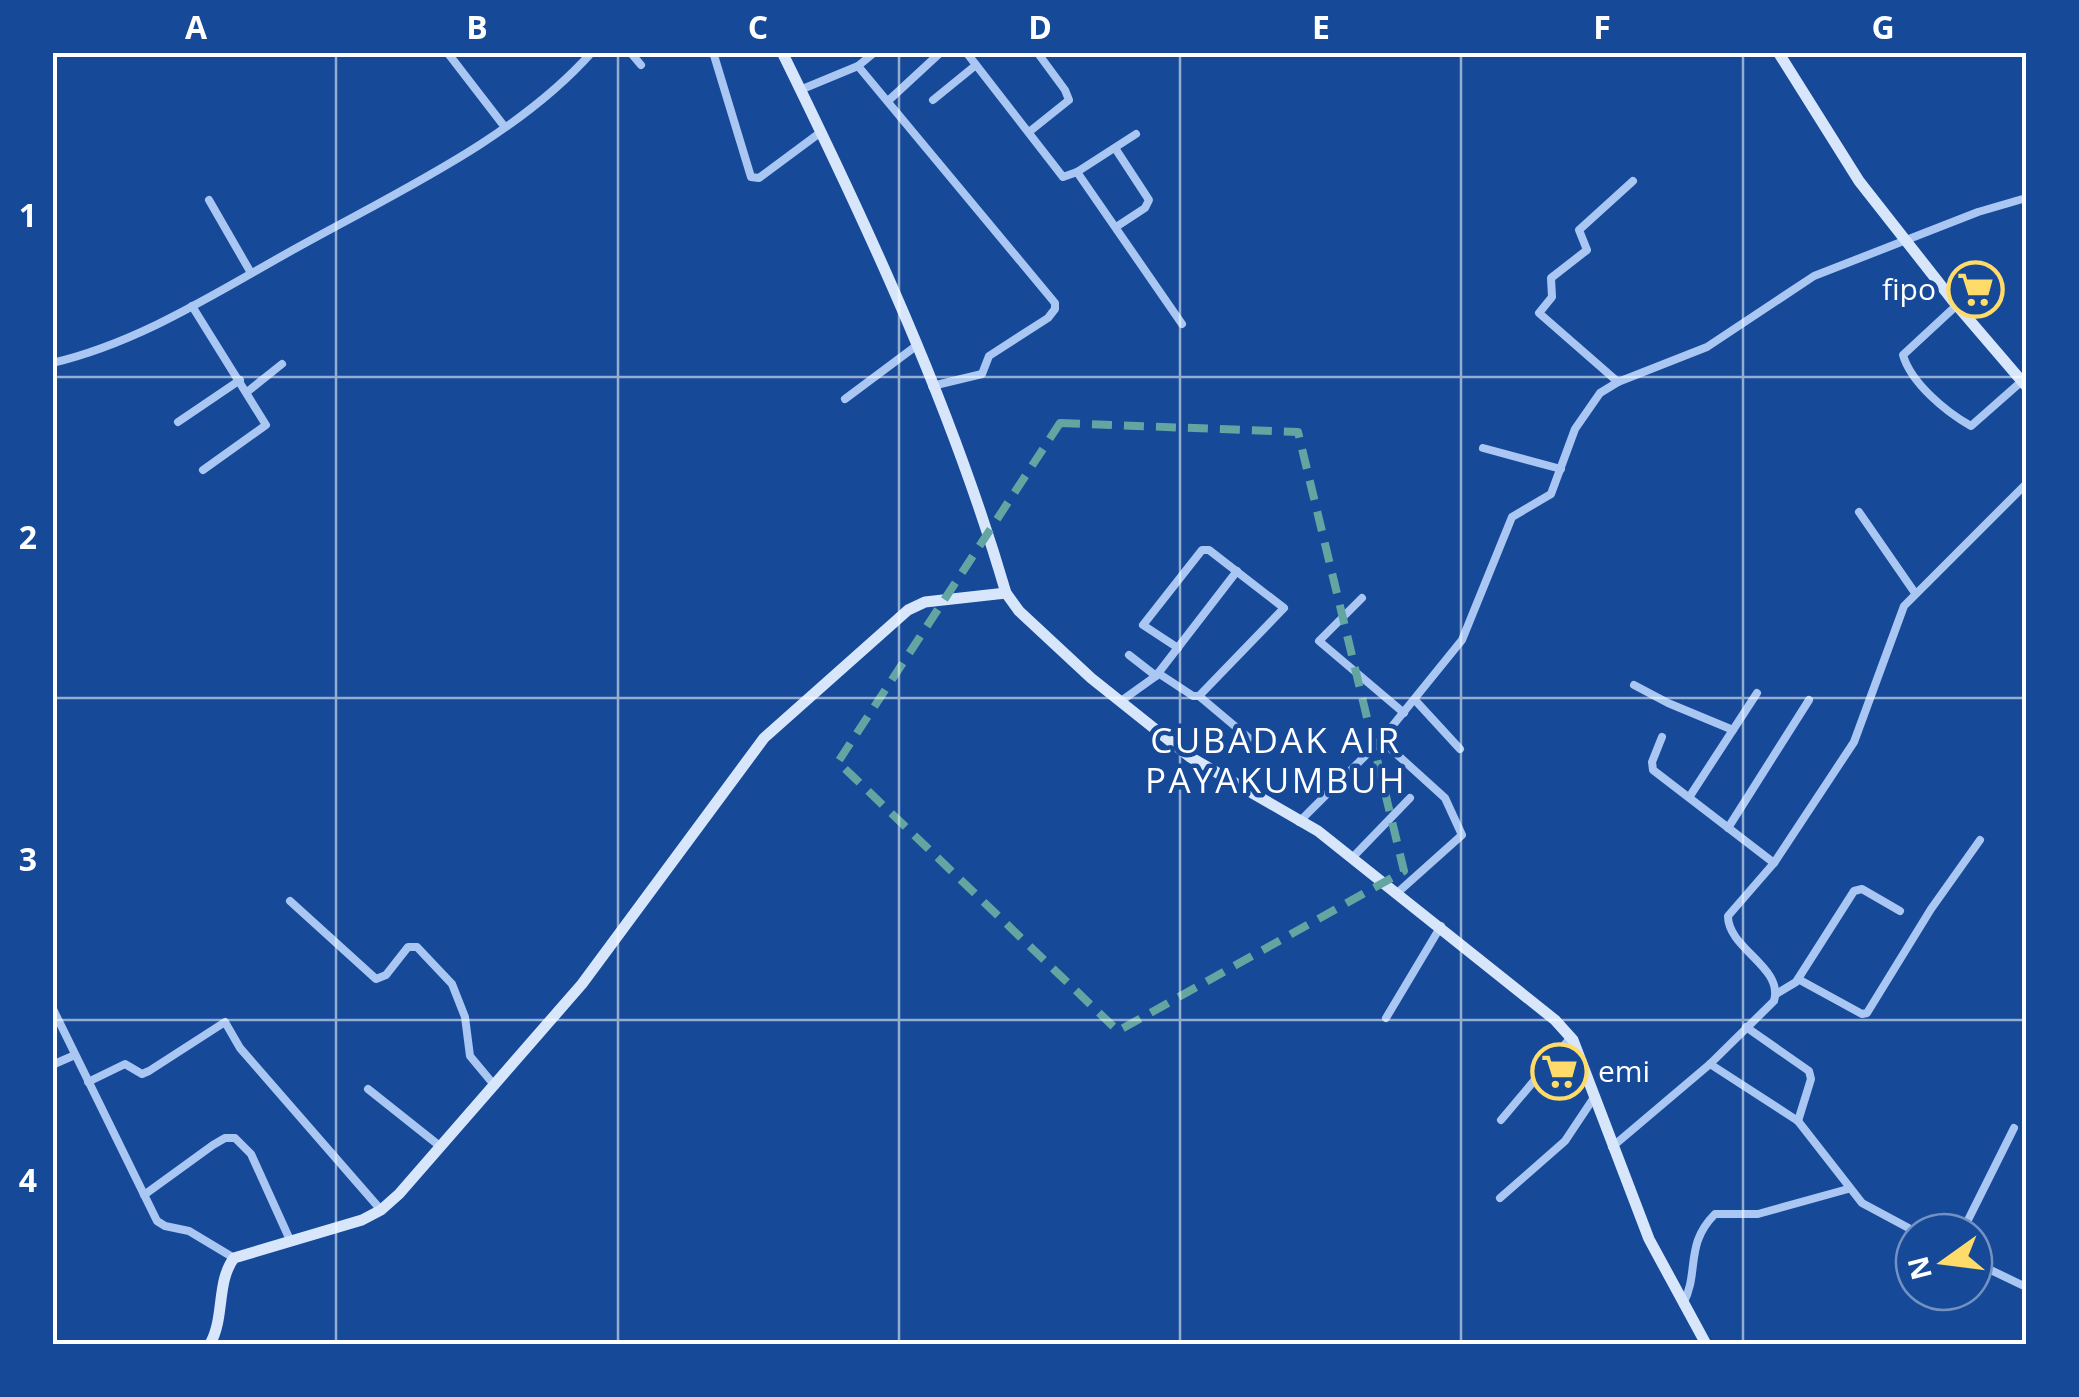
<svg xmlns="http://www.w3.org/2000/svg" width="2079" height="1397" viewBox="0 0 2079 1397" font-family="'Open Sans',sans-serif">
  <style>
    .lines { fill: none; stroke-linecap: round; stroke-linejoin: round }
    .street { stroke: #a9c7f2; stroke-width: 8 }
    .secondary { stroke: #d8e6fc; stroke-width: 11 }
    .marked { fill: none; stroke: #63a6a1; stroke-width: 8; stroke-dasharray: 20 12; stroke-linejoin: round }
    .grid { fill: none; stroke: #fff; stroke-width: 2.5; stroke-opacity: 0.55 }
    .labels { text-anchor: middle; stroke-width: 9; stroke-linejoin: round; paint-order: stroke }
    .poi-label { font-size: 30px; fill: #fff; stroke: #164998; text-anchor: end }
    .quarter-label { font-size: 35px; letter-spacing: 2.5px; fill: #fff; stroke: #164998 }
    .neatline { fill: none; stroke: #fff; stroke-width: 4 }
    .grid-label { font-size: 32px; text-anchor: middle; font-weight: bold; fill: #fff }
  </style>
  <rect width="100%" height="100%" fill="#164998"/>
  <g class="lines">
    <!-- street -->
    <g class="street">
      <polyline points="447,52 504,126"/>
      <polyline points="630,52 641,65"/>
      <polyline points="713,52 751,177 759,178 821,132"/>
      <polyline points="966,52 1063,177 1077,172 1136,134"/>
      <polyline points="858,66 1055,303 1055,309 1048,318 989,356 982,374 932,386"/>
      <polyline points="800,90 858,66 875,52"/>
      <polyline points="933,100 976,65"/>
      <polyline points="888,101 941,52"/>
      <polyline points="1029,132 1069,100 1065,90 1037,52"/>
      <polyline points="1115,148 1149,200 1145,208 1116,227"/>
      <polyline points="1077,172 1182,324"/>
      <polyline points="209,200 251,273"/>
      <path d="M1957,305L1903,355C1911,383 1946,412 1971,426L2022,381"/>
      <polyline points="192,306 266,425 203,470"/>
      <path d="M52,363C142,342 220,290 300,246C397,192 517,137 592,52"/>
      <polyline points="1618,382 1539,313 1552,297 1551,278 1587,250 1579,230 1633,181"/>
      <polyline points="247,392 282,364"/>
      <polyline points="845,399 916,346"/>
      <polyline points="178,422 240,380"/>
      <polyline points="1483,448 1561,469"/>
      <polyline points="1859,512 1915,593"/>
      <polyline points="1362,598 1319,641 1404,713"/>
      <polyline points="1129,655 1156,676"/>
      <polyline points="1158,673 1193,696 1199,696 1284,608 1209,550 1202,550 1143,625 1178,648"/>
      <polyline points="1634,685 1668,703 1733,730"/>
      <polyline points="1199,696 1249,738"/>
      <polyline points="1415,700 1460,749"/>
      <polyline points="1121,701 1156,676 1237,571"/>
      <polyline points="1662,737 1652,762 1653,770 1774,863"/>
      <polyline points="1381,740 1445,798 1462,835 1396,894"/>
      <polyline points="1690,796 1757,693"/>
      <polyline points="1299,822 1381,740 1462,640 1512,517 1551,494 1575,429 1600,393 1618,382 1707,347 1814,276 1978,212 2026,198"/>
      <polyline points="1728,828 1809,700"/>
      <polyline points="1352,858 1410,798"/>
      <polyline points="290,901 376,979 386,975 408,947 417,947 452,984 465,1017 470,1056 495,1086"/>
      <polyline points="1798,979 1862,1014 1867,1013 1931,909 1980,840"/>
      <polyline points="1776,994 1796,982 1854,891 1862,889 1900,911"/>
      <polyline points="52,1007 157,1221 165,1226 189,1231 234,1258"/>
      <polyline points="1386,1018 1441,926"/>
      <polyline points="1746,1027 1809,1071 1811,1079 1798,1121"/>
      <polyline points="1710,1064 1798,1121 1862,1203 1916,1232"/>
      <polyline points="52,1065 75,1055"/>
      <polyline points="88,1082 125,1064 142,1074 149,1071 225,1022 240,1048 381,1210"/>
      <polyline points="368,1089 441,1147"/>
      <polyline points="1501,1120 1571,1037"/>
      <path d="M1612,1147L1710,1064L1774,1001C1784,967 1728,949 1728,916L1774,863L1854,742L1904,606L2026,484"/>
      <polyline points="144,1195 213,1145 225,1138 235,1138 251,1154 290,1240"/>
      <polyline points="1500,1198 1565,1141 1595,1096"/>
      <polyline points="1962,1232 2014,1128"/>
      <polyline points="1974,1262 2026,1287"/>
      <path d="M1683,1304C1700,1272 1684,1245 1715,1214H1758L1848,1189"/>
    </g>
    <!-- secondary -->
    <g class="secondary">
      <path d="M782,52C868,227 951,405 1006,593L1019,611L1091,678L1190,757L1318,831L1555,1020L1573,1040L1649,1239L1706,1344"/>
      <polyline points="1778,52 1859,181 1954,302 2026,386"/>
      <path d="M210,1344C225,1318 216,1282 234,1258L362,1220L381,1210L399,1194L582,984L764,738L908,610L925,602L1006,593"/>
    </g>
  </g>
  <!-- marked area -->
  <path class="marked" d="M1060,423L1298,432L1404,871L1118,1031L838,762Z"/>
  <!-- grid -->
  <path class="grid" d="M336,52V1344M618,52V1344M899,52V1344M1180,52V1344M1461,52V1344M1743,52V1344M52,377H2026M52,698H2026M52,1020H2026"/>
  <!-- icons -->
  <defs>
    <symbol id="supermarket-ring" viewBox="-11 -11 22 22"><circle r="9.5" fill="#164998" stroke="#ffdb6a" stroke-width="1.5"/><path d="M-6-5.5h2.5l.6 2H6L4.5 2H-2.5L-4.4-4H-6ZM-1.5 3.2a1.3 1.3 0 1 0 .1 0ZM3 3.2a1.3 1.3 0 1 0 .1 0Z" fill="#ffdb6a"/></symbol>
  </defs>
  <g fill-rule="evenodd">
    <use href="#supermarket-ring" x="1944" y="258" width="63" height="63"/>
    <use href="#supermarket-ring" x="1528" y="1040" width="63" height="63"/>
  </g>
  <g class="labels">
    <!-- poi labels -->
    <g class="poi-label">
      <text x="1936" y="300">fipo</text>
      <text x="1598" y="1082" text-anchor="start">emi</text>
    </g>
    <!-- quarter labels -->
    <g class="quarter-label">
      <text x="1276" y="753">CUBADAK AIR<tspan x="1276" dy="40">PAYAKUMBUH</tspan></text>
    </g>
  </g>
  <!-- border -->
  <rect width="2079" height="1397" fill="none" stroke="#164998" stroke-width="110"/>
  <!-- north arrow -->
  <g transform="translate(1944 1262) rotate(256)"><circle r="48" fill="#164998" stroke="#7392c1" stroke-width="2.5"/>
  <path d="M0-8L18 38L0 25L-18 38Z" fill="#ffdb6a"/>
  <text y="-15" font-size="28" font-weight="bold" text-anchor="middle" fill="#ffffff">N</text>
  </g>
  <rect x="55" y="55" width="1969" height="1287" class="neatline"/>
  <g class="grid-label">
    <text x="196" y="39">A</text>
    <text x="477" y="39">B</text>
    <text x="758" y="39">C</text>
    <text x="1040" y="39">D</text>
    <text x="1321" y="39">E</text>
    <text x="1602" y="39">F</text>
    <text x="1883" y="39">G</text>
    <text x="28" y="227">1</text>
    <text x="28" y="549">2</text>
    <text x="28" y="871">3</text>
    <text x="28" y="1192">4</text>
  </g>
</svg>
